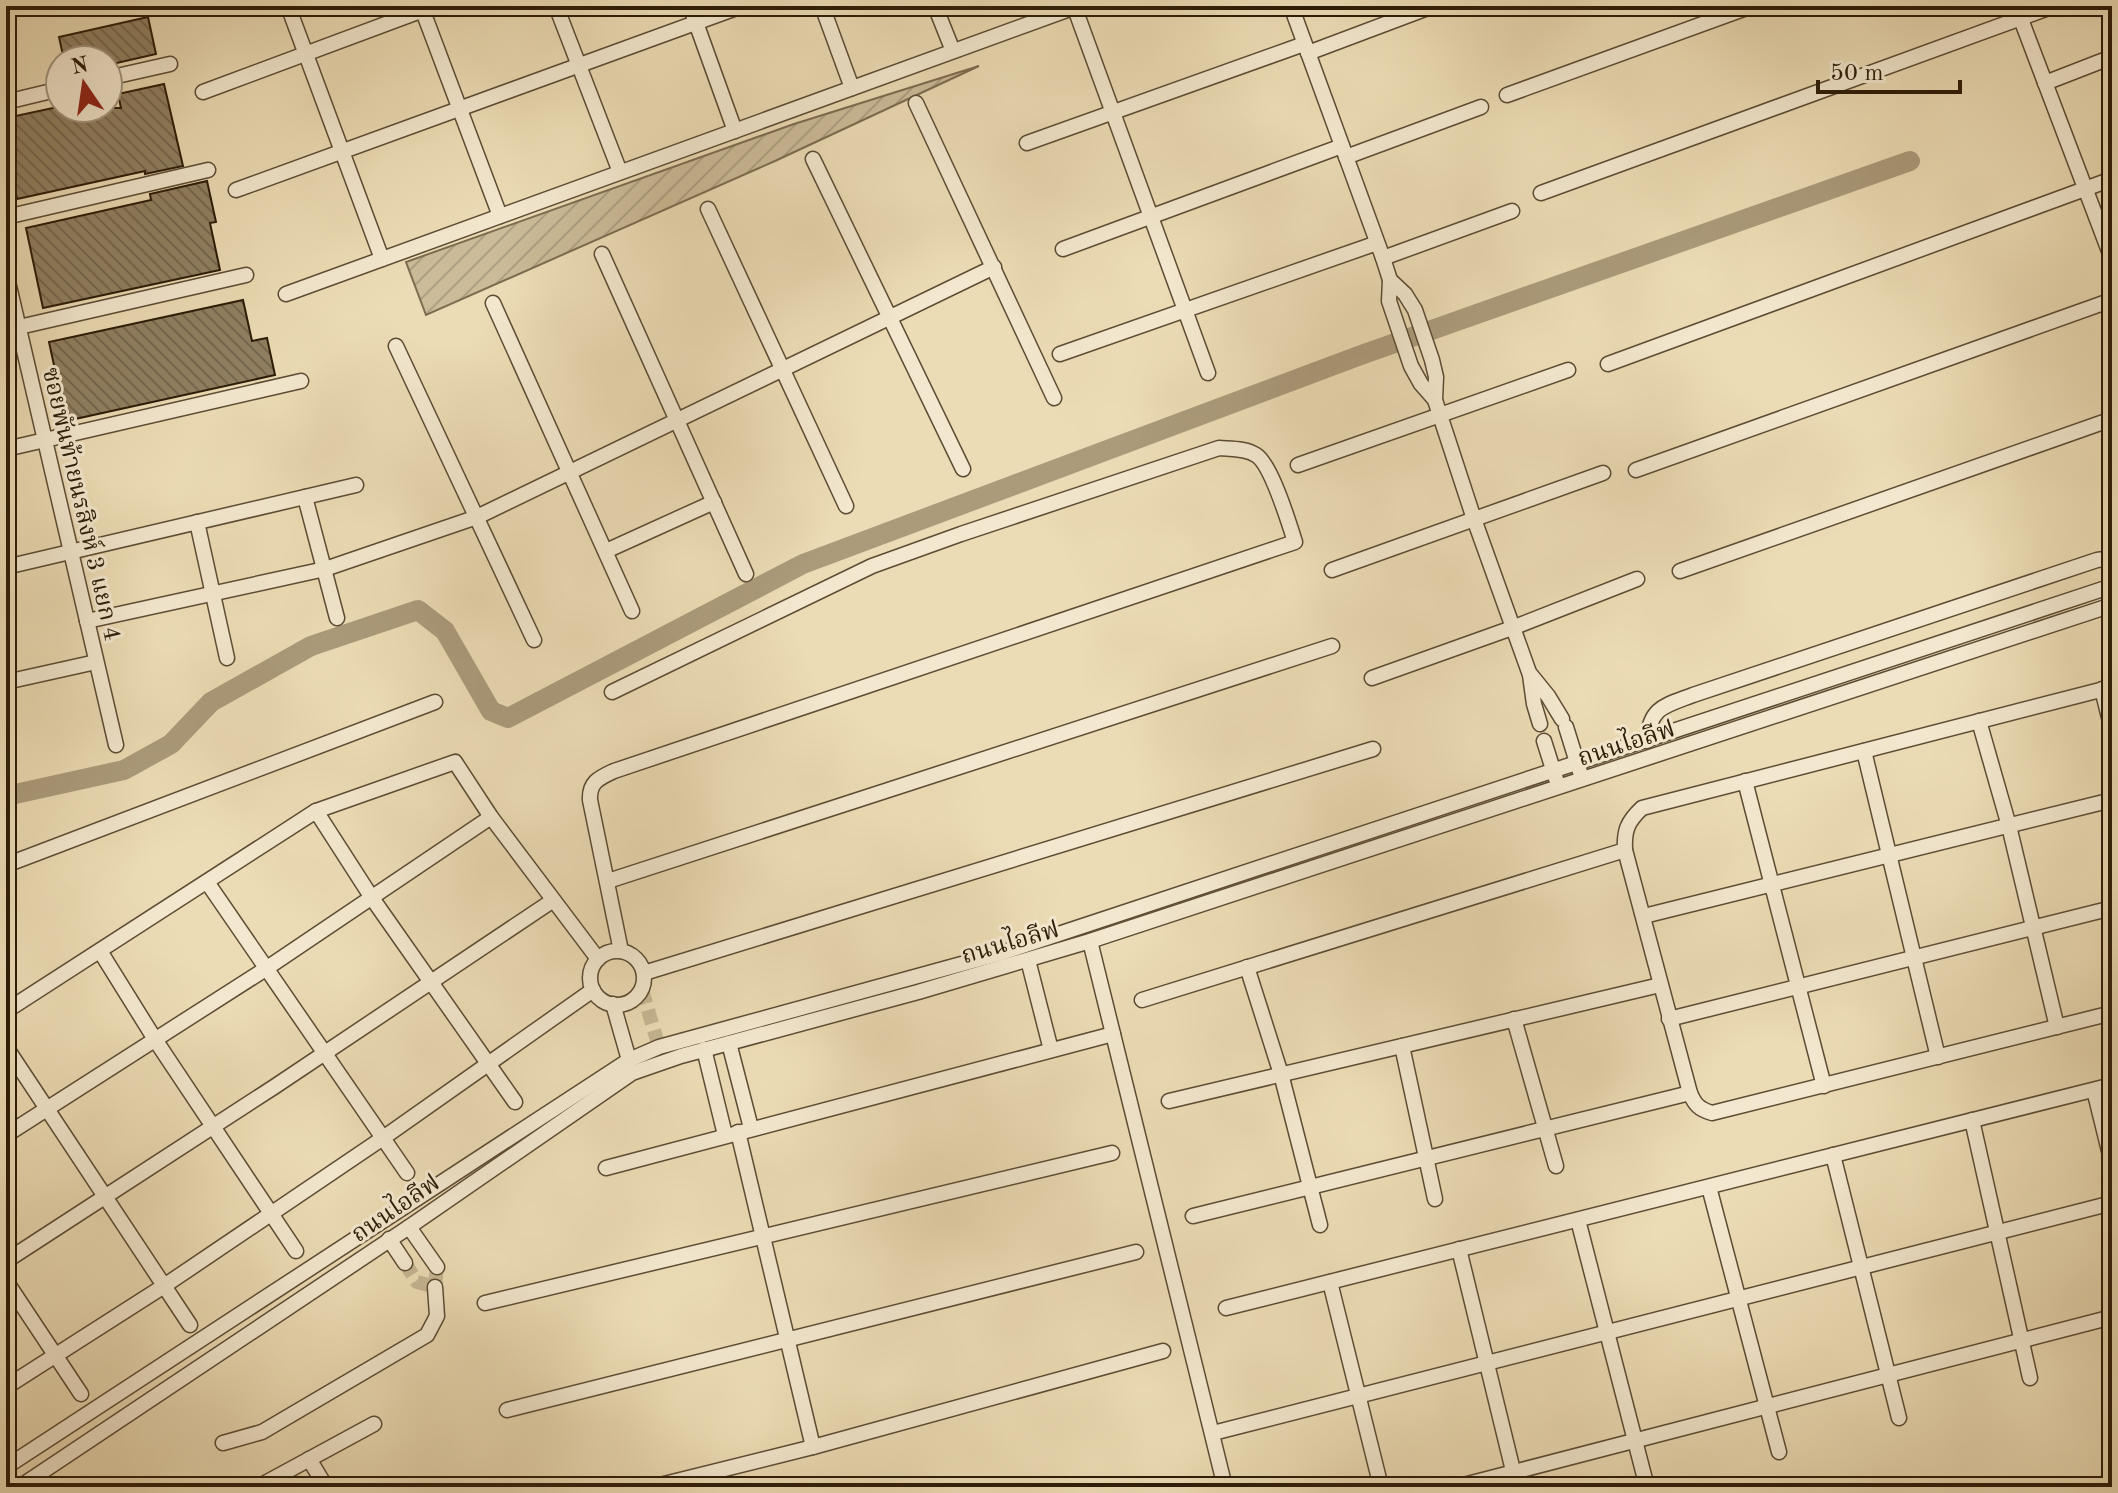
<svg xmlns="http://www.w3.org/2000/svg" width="2118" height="1493" viewBox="0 0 2118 1493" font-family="'Old Standard TT','Noto Serif Thai',serif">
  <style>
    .garden { fill: url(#garden-furrows); stroke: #7c6c50; stroke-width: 2 }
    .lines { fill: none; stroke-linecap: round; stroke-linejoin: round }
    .canal { stroke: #ab9b7b; stroke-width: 20 }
    .building { fill: url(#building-back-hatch); stroke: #2c1c09; stroke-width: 2 }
    .street-tunnel { stroke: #c6b693; stroke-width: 14; stroke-dasharray: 14 7; stroke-linecap: butt }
    .street-casing { stroke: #5c4c34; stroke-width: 17 }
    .street { stroke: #f3e8cf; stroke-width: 14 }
    .labels { text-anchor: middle; stroke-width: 6; stroke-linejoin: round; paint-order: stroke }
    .street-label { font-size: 24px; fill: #2c1c09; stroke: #f3e8cf }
  </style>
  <defs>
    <pattern id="garden-furrows" width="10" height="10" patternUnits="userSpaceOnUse" patternTransform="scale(2)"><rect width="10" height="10" fill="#cbbb98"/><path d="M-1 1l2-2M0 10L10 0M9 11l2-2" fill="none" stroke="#aea082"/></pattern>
    <pattern id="building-back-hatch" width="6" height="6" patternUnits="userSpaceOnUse" patternTransform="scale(2)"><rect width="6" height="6" fill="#908062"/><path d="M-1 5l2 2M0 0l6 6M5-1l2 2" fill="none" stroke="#76684f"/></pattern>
  </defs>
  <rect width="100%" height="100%" fill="#ecdcb5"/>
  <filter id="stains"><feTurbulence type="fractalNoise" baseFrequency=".0025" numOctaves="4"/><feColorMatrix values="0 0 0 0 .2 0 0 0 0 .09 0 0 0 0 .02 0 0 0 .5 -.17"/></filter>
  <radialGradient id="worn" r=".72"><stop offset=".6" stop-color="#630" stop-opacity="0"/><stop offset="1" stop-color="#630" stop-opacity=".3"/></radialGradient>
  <!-- garden -->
  <polygon class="garden" points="979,66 775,161 426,315 406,262 794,124"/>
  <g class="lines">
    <!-- canal -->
    <polyline class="canal" points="6,796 124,770 171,744 211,702 311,646 418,610 445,631 491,711 508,718 803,564 1361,355 1910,161"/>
  </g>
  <!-- building -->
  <g class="building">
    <polygon points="148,17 156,54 108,65 108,60 64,60 59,37"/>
    <polygon points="164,84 183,166 145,174 145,171 17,199 6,146 6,118 53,108 121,108 118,94"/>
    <polygon points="207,181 216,222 210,223 220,270 43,308 26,228 151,200 150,194"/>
    <polygon points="243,300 252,341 267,338 275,375 66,421 49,342"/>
  </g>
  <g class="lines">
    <!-- street-tunnel -->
    <g class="street-tunnel">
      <polyline points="642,990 659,1047"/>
      <polyline points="405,1263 417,1282 435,1287 437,1267"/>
    </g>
    <defs>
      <g id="street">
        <polyline points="288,6 382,259"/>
        <polyline points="421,6 500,216"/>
        <polyline points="556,6 620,172"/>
        <polyline points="690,6 735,131"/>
        <polyline points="822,6 852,88"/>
        <polyline points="935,6 953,51"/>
        <polyline points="1074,6 1208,373"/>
        <polyline points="1291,6 1383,258 1390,280 1389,301 1411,366 1421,384 1435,400"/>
        <polyline points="2016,6 2112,259"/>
        <polyline points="1308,53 1433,6"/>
        <polyline points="108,78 170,64"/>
        <polyline points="2045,83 2112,57"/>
        <polyline points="203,92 434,6"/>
        <polyline points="1507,95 1752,6"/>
        <polyline points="6,102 60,89"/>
        <polyline points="916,103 1054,398"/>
        <polyline points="1027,143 1304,44"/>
        <polyline points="1346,157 1481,107"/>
        <polyline points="813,159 963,469"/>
        <polyline points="236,190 742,6"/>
        <polyline points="1541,193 2054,6"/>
        <polyline points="708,209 846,506"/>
        <polyline points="6,217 208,170"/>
        <polyline points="1063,249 1342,146"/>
        <polyline points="602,254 746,574"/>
        <polyline points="1383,258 1512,211"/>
        <polyline points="6,273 116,745"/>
        <polyline points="1390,280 1405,294 1415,310 1432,360 1436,377 1435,400 1474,519 1530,675 1534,704 1540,724"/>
        <polyline points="286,294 1078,6"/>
        <polyline points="493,303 632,611"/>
        <polyline points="6,330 246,275"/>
        <polyline points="396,346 534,640"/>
        <polyline points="1060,354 1377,243"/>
        <polyline points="1608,364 2112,179"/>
        <polyline points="6,449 301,381"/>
        <polyline points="1298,465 1568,370"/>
        <polyline points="1636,470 2112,300"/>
        <polyline points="305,497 337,618"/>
        <polyline points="197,522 227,658"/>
        <polyline points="606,551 714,502"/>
        <polyline points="6,567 356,485"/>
        <polyline points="1332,570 1603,473"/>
        <polyline points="1680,571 2112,419"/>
        <polyline points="87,621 325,569 477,517 994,267"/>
        <polyline points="1531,675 1548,696 1562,719"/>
        <polyline points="1372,678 1512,628 1637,579"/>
        <polyline points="6,682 96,662"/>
        <path d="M2112,687L1642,808C1627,822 1624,831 1625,850L1690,1093C1695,1105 1699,1109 1712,1113L2112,1013"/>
        <polyline points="2102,689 2112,730"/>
        <path d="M612,692L872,566L961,534L1219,448C1231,449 1246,448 1256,455C1271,464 1289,523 1295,542L614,771C599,778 589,782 590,800L621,951"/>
        <polyline points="1979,721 2009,826 2057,1027"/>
        <polyline points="1566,727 1580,772"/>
        <polyline points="1544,741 1556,779"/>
        <path d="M1647,741C1650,707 1664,706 1693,695L2097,560L2112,558"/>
        <polyline points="1864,751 1938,1057"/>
        <polyline points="1745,781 1824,1086"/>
        <polyline points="316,811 372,898 515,1102"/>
        <polyline points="6,865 435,702"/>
        <polyline points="608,881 1332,646"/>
        <polyline points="207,882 407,1173"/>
        <polyline points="1644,916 2112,800"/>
        <polyline points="1090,941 1225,1487"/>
        <circle cx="617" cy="978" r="27"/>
        <polyline points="100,951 156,1041 296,1251"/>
        <polyline points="1028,960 1051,1050"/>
        <polyline points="1247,967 1281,1074 1320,1225"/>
        <polyline points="644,973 1373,749"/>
        <polyline points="1142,1000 1625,850"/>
        <polyline points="613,1004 629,1060"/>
        <polyline points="6,1011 316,811 455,762 491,817 598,959"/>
        <polyline points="1514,1019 1556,1166"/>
        <polyline points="1669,1019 2112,908"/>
        <polyline points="729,1043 751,1128"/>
        <polyline points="1402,1046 1435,1199"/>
        <polyline points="6,1047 190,1325"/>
        <polyline points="704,1049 725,1135"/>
        <polyline points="2094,1090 2112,1163"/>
        <polyline points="1169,1101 1660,985"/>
        <polyline points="1972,1120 2030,1378"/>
        <polyline points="738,1132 813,1447"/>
        <polyline points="6,1135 267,968 491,817"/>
        <polyline points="1833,1155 1899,1418"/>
        <polyline points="606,1168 1113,1034"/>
        <polyline points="1709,1187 1779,1452"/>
        <polyline points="1193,1216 1690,1093"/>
        <polyline points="1578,1220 1647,1487"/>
        <polyline points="409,1227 437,1267"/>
        <polyline points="389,1239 405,1263"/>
        <polyline points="1459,1249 1517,1487"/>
        <polyline points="6,1261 274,1087 552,901"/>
        <polyline points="6,1281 81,1394"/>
        <polyline points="1330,1282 1381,1487"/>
        <polyline points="485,1303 1112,1153"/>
        <polyline points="1226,1308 2112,1085"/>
        <polyline points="6,1387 164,1286 383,1138 593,990"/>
        <polyline points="507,1410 1136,1252"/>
        <polyline points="1213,1433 2112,1203"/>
        <polyline points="223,1443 262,1432 427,1335 437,1316 435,1287"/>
        <polyline points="309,1459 326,1487"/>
        <polyline points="6,1467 629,1060 659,1047 998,954 2112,586"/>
        <polyline points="6,1487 21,1486 409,1227 632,1073 681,1056 918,992 1090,941 2112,605"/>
        <polyline points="258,1487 374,1424"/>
        <polyline points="652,1487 813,1447 1163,1351"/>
        <polyline points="1456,1487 2112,1317"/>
      </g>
    </defs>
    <!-- street casing -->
    <use href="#street" class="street-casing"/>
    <!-- street -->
    <use href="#street" class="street"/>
  </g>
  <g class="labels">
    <!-- street labels -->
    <g class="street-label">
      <text transform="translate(82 504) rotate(77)" y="8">ซอยพันท้ายนรสิงห์ 3 แยก 4</text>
      <text transform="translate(1626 743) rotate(-18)" y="8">ถนนไอลีฟ</text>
      <text transform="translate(1010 942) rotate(-16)" y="8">ถนนไอลีฟ</text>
      <text transform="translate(395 1208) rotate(-34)" y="8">ถนนไอลีฟ</text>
    </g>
  </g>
  <!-- margin -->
  <rect width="2118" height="1493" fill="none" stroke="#ecdcb5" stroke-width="32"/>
  <rect x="8" y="8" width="2102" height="1477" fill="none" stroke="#2c1c09" stroke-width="4"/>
  <rect x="16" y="16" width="2086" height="1461" fill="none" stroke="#2c1c09" stroke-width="2"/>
  <!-- north arrow -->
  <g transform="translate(84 84) rotate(347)"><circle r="38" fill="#f3e8cf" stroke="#a39680" stroke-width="2"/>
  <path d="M0-6L14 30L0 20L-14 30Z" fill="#8f2418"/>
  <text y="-12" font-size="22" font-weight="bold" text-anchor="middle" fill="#2c1c09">N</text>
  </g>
  <!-- scale -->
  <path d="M1818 80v12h142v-12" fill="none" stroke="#2c1c09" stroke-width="4"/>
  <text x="1830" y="80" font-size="24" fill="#2c1c09" stroke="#f3e8cf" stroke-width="6" paint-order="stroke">50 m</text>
  <rect width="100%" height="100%" filter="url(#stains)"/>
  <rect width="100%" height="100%" fill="url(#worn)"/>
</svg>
